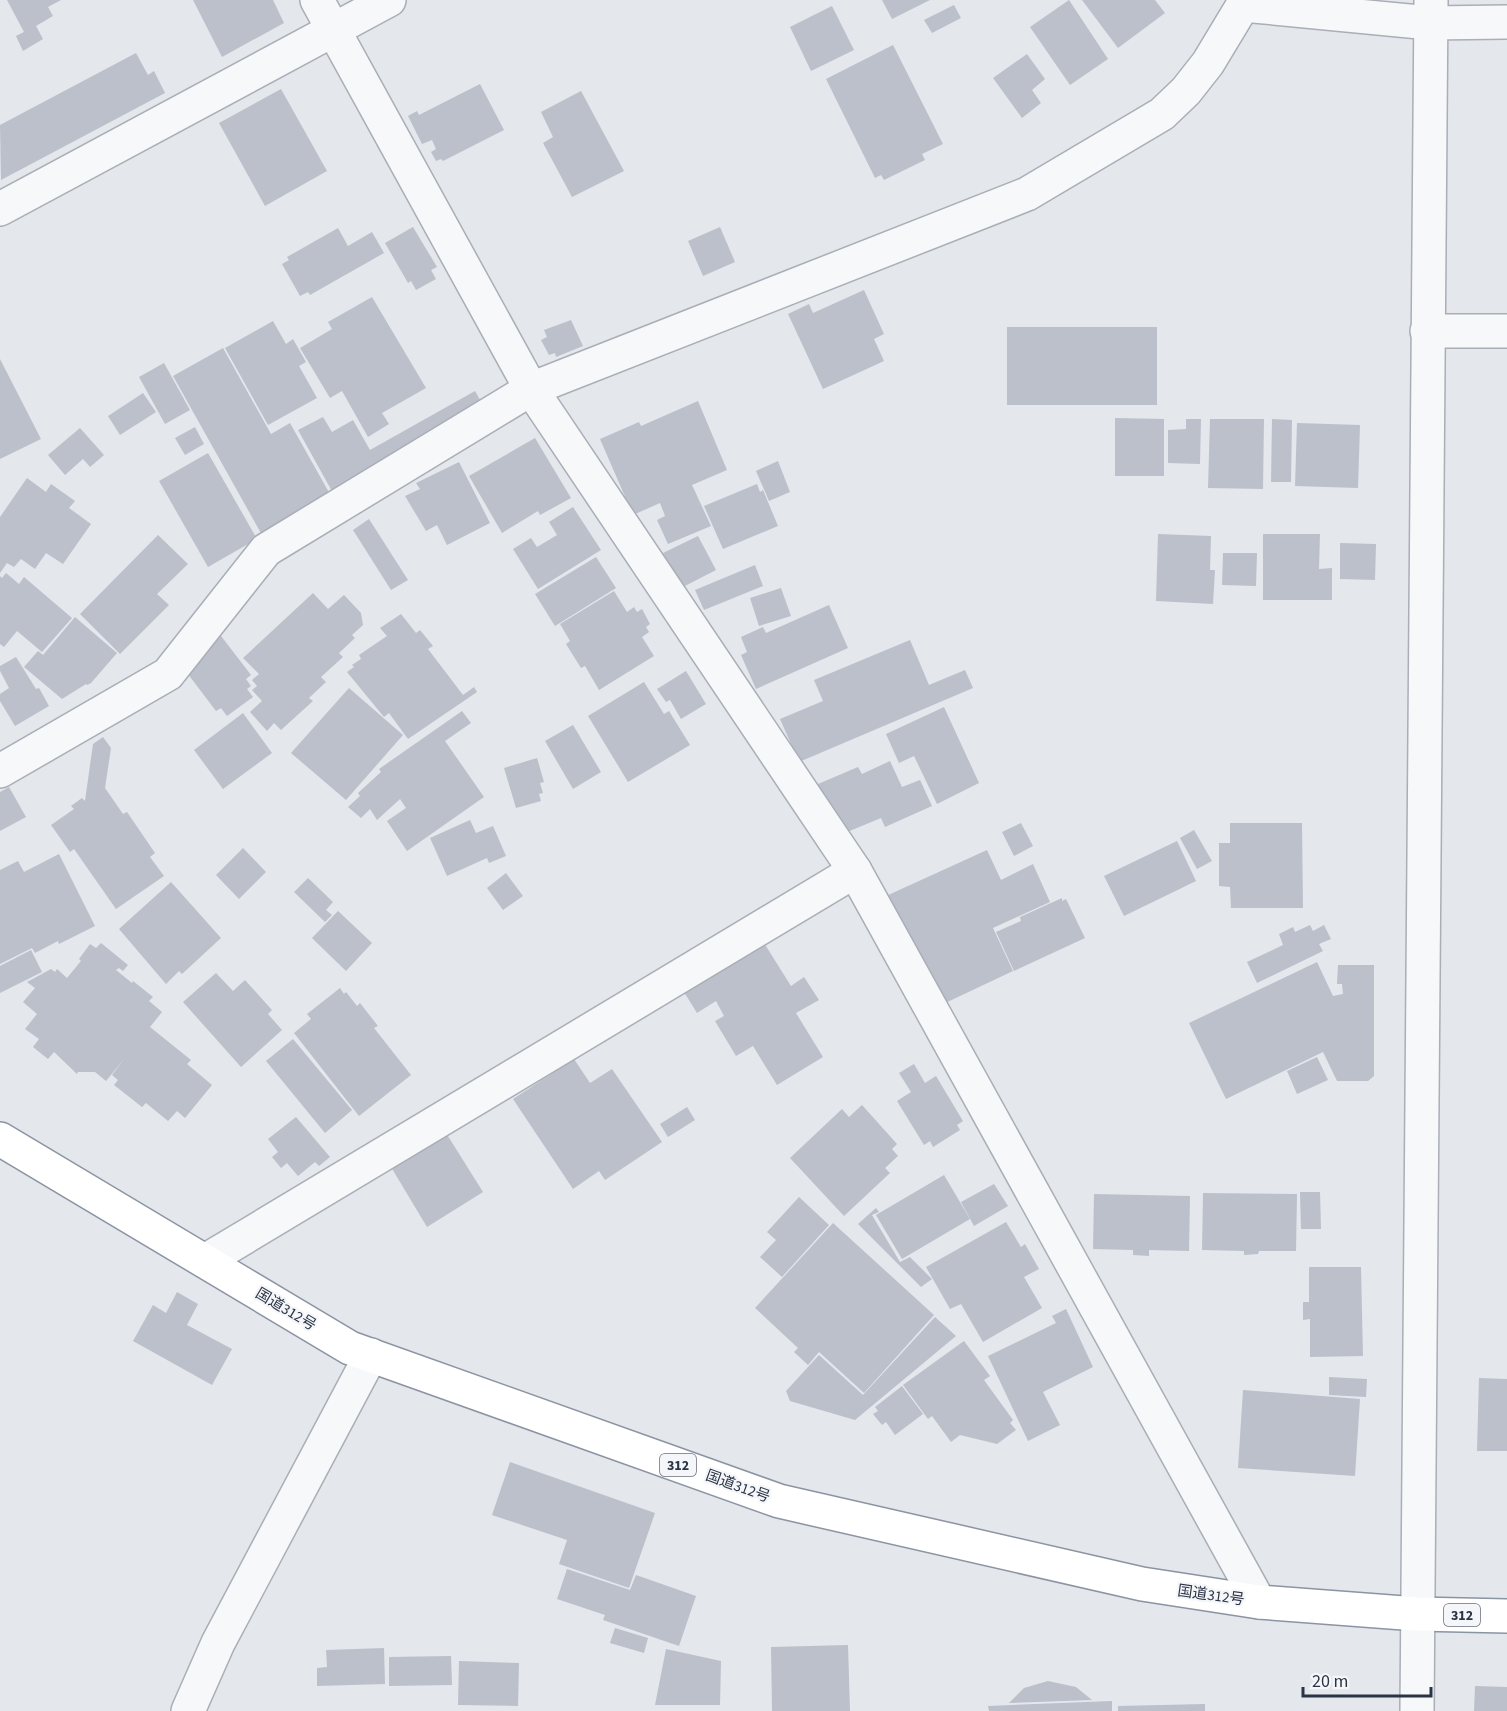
<svg xmlns="http://www.w3.org/2000/svg" width="1507" height="1711" viewBox="0 0 1507 1711" font-family="'Source Sans 3','Noto Sans JP',sans-serif">
  <style>
    .building { fill: #bbc0ca }
    .lines { fill: none; stroke-linecap: round; stroke-linejoin: round }
    .minor-casing { stroke: #a9aeb7; stroke-width: 36 }
    .highway-casing { stroke: #8b94a3; stroke-width: 36 }
    .minor { stroke: #f7f8fa; stroke-width: 33 }
    .highway { stroke: #fff; stroke-width: 33 }
    .labels { text-anchor: middle; stroke-width: 4.5; stroke-linejoin: round; paint-order: stroke }
    .shield { fill: #f4f6f9; stroke: #676e7b; stroke-width: 1.5 }
    .shield-label { font-size: 14px; font-weight: bold; fill: #2b3445 }
    .street-label { font-size: 15px; fill: #2b3445; stroke: #f4f6f9 }
  </style>
  <rect width="100%" height="100%" fill="#e4e7ec"/>
  <!-- building -->
  <g class="building">
    <polygon points="7,0 61,0 48,7 53,16 36,26 43,39 23,51 16,36 24,32"/>
    <polygon points="193,0 273,0 284,23 222,57"/>
    <polygon points="882,0 930,0 892,19"/>
    <polygon points="1069,0 1108,59 1070,85 1030,27"/>
    <polygon points="1082,0 1155,0 1165,13 1118,48"/>
    <polygon points="954,5 961,18 932,33 924,20"/>
    <polygon points="832,6 854,50 811,71 790,27"/>
    <polygon points="893,45 943,144 922,154 925,160 884,180 881,175 875,178 826,79"/>
    <polygon points="136,53 148,75 154,71 165,93 1,180 0,125"/>
    <polygon points="1027,54 1045,79 1032,90 1041,103 1022,118 993,78"/>
    <polygon points="480,84 504,130 443,161 441,159 436,161 431,152 436,149 432,140 422,144 408,116 417,111 419,115"/>
    <polygon points="281,89 327,171 265,206 219,123"/>
    <polygon points="581,91 624,171 572,197 543,143 553,137 541,112"/>
    <polygon points="413,227 437,267 431,270 436,279 416,290 411,281 408,283 385,243"/>
    <polygon points="720,227 735,262 703,276 688,241"/>
    <polygon points="338,228 348,246 372,232 384,253 310,295 308,292 300,296 282,264 289,260 287,257"/>
    <polygon points="864,290 884,334 874,339 884,361 823,389 788,314 809,304 813,313"/>
    <polygon points="372,297 426,388 382,413 389,424 368,437 342,391 330,398 300,348 332,329 328,322"/>
    <polygon points="571,320 583,346 556,357 555,353 549,355 541,340 547,337 544,330"/>
    <polygon points="273,321 286,344 293,339 306,362 299,366 317,398 268,425 225,348"/>
    <rect x="1007" y="327" width="150" height="78"/>
    <polygon points="223,348 271,434 290,423 331,496 262,535 173,376"/>
    <polygon points="0,359 41,439 0,459"/>
    <polygon points="164,363 190,410 165,424 139,377"/>
    <polygon points="475,391 483,405 333,493 298,430 323,417 332,432 353,420 370,450"/>
    <polygon points="143,393 156,412 120,435 108,416"/>
    <polygon points="698,401 727,470 692,485 711,526 668,544 657,520 665,516 660,503 633,515 600,439 639,422 641,426"/>
    <polygon points="1115,418 1164,419 1164,476 1115,476"/>
    <polygon points="1186,419 1201,419 1200,464 1168,463 1168,430 1186,429"/>
    <polygon points="1210,419 1264,419 1263,489 1208,488"/>
    <polygon points="1272,419 1292,420 1291,482 1271,482"/>
    <polygon points="1297,423 1360,425 1358,488 1295,486"/>
    <polygon points="195,427 204,444 185,455 175,438"/>
    <polygon points="80,428 104,455 90,467 83,459 65,475 48,455"/>
    <polygon points="535,438 571,498 540,515 538,511 502,533 469,476"/>
    <polygon points="208,453 257,539 208,567 159,481"/>
    <polygon points="778,461 790,492 769,501 756,471"/>
    <polygon points="459,462 490,523 447,545 437,525 426,531 405,496 420,489 416,483"/>
    <polygon points="27,478 46,492 51,484 75,501 69,508 91,524 63,564 46,553 35,569 21,559 14,567 7,563 0,573 0,517"/>
    <polygon points="757,484 760,492 763,490 778,526 723,549 704,506"/>
    <polygon points="573,507 601,550 538,589 513,549 531,538 537,547 557,535 549,522"/>
    <polygon points="369,519 408,580 391,590 353,530"/>
    <polygon points="1158,534 1211,536 1210,570 1215,570 1213,604 1156,601"/>
    <polygon points="1263,534 1320,534 1319,569 1332,568 1332,600 1263,600"/>
    <polygon points="158,535 188,564 157,594 169,605 120,654 80,614"/>
    <polygon points="698,536 716,570 681,588 663,553"/>
    <polygon points="1340,543 1376,544 1375,580 1340,579"/>
    <polygon points="1223,553 1257,553 1256,586 1222,585"/>
    <polygon points="596,557 616,588 555,626 535,594"/>
    <polygon points="755,565 763,586 704,610 695,590"/>
    <polygon points="6,573 19,584 24,577 72,618 42,652 17,631 4,647 0,644 0,576 2,578"/>
    <polygon points="781,588 791,616 759,626 750,598"/>
    <polygon points="614,591 627,612 634,607 637,612 642,609 650,624 646,627 649,632 642,637 654,656 599,690 585,666 581,668 566,644 570,641 560,624"/>
    <polygon points="313,593 328,609 344,595 361,613 363,625 352,635 355,638 339,653 343,657 321,677 326,682 309,698 313,701 281,730 274,723 267,731 250,712 262,701 252,690 257,686 252,680 259,674 243,658"/>
    <polygon points="829,605 848,648 756,689 741,655 747,652 741,637 763,627 766,633"/>
    <polygon points="401,614 416,633 420,630 433,646 428,649 463,695 474,687 477,692 408,739 389,713 384,717 347,672 354,667 352,665 361,659 359,655 387,636 380,628"/>
    <polygon points="75,617 117,653 91,683 87,685 86,684 62,699 24,667 38,651 43,655"/>
    <polygon points="218,632 251,675 246,679 251,686 247,689 253,697 227,716 221,708 216,711 178,661"/>
    <polygon points="910,640 929,685 965,670 973,688 799,762 780,719 823,701 814,680"/>
    <polygon points="16,657 36,689 39,688 49,706 15,726 0,701 0,694 9,688 0,671 0,666"/>
    <polygon points="686,671 706,704 681,719 670,700 666,702 657,689"/>
    <polygon points="644,682 664,714 669,711 690,745 628,782 588,716"/>
    <polygon points="349,688 403,735 346,800 291,753"/>
    <polygon points="944,707 979,783 937,804 914,756 899,763 886,734"/>
    <polygon points="462,711 471,723 445,741 484,797 407,851 387,821 406,808 400,799 377,820 370,809 361,818 348,807 360,796 358,793 381,772 379,769"/>
    <polygon points="243,713 272,753 223,789 194,750"/>
    <polygon points="573,725 601,772 573,789 545,741"/>
    <polygon points="103,737 111,748 105,788 123,814 127,812 155,853 150,857 164,876 116,909 74,849 70,852 51,825 74,809 71,806 82,798 85,801 93,744"/>
    <polygon points="537,758 544,782 540,783 543,793 539,794 541,801 516,808 504,768"/>
    <polygon points="890,761 902,787 920,780 932,806 885,827 881,818 840,835 818,784 858,767 862,774"/>
    <polygon points="9,787 26,817 0,831 0,792"/>
    <polygon points="470,820 476,833 493,826 506,856 489,863 487,858 447,876 430,838"/>
    <polygon points="1021,823 1033,846 1014,856 1002,832"/>
    <polygon points="1230,823 1302,823 1303,908 1231,908 1230,887 1219,886 1219,843 1230,843"/>
    <polygon points="1194,830 1212,861 1197,869 1180,838"/>
    <polygon points="1177,841 1196,881 1124,916 1104,876"/>
    <polygon points="243,848 266,872 239,899 216,875"/>
    <polygon points="987,850 1001,880 1033,864 1050,902 993,928 1013,971 941,1005 886,896"/>
    <polygon points="59,854 95,926 59,944 58,941 35,953 32,948 0,964 0,870 18,861 24,872"/>
    <polygon points="506,873 523,896 503,910 487,888"/>
    <polygon points="308,878 333,902 326,910 332,915 325,922 294,892"/>
    <polygon points="171,882 221,938 182,974 179,971 166,984 119,929"/>
    <polygon points="1062,898 1062,901 1066,899 1085,938 1014,971 996,932 1021,921 1020,917"/>
    <polygon points="338,911 372,943 346,971 312,938"/>
    <polygon points="1310,925 1313,931 1324,925 1331,939 1319,944 1323,951 1257,983 1247,962 1283,945 1279,934 1293,927 1295,932"/>
    <polygon points="759,935 791,986 804,977 819,1000 796,1013 823,1057 777,1085 753,1046 736,1056 715,1021 724,1016 716,1001 697,1013 679,984"/>
    <polygon points="101,943 128,965 123,971 119,968 116,970 132,983 133,981 153,997 149,1001 162,1012 150,1027 191,1060 187,1064 212,1085 185,1118 177,1111 168,1121 146,1103 142,1107 114,1085 118,1080 112,1075 125,1058 106,1081 95,1072 78,1072 77,1074 54,1052 48,1059 33,1047 39,1039 25,1029 37,1014 23,1002 35,988 27,982 51,969 55,972 57,969 67,978 81,961 79,959 90,944 96,948"/>
    <polygon points="31,950 42,972 0,993 0,966"/>
    <polygon points="1317,962 1333,996 1343,994 1342,984 1337,984 1338,965 1374,965 1374,1076 1368,1081 1337,1081 1323,1052 1226,1099 1189,1023"/>
    <polygon points="216,973 233,991 245,980 272,1010 268,1014 282,1030 241,1067 183,1002"/>
    <polygon points="340,988 344,994 346,992 357,1006 360,1003 378,1026 374,1028 411,1075 359,1116 294,1033 311,1019 307,1014"/>
    <polygon points="293,1039 352,1110 325,1133 266,1061"/>
    <polygon points="1317,1057 1328,1080 1297,1094 1287,1071"/>
    <polygon points="574,1059 590,1083 612,1069 662,1142 605,1180 599,1171 573,1189 513,1099"/>
    <polygon points="914,1064 925,1083 936,1076 963,1121 957,1125 960,1130 933,1147 930,1141 924,1145 897,1101 911,1092 899,1073"/>
    <polygon points="862,1105 897,1144 892,1149 898,1156 885,1168 890,1173 844,1216 790,1158 842,1109 849,1117"/>
    <polygon points="687,1107 695,1120 668,1137 660,1124"/>
    <polygon points="296,1117 330,1157 319,1166 315,1162 298,1176 287,1163 281,1168 272,1157 278,1152 268,1139"/>
    <polygon points="446,1133 483,1192 427,1227 391,1167"/>
    <polygon points="944,1175 970,1219 902,1259 876,1215"/>
    <polygon points="994,1184 1008,1206 974,1226 961,1202"/>
    <polygon points="1300,1192 1320,1192 1321,1229 1301,1229"/>
    <polygon points="1203,1193 1297,1194 1296,1251 1259,1251 1258,1254 1244,1255 1244,1251 1202,1250"/>
    <polygon points="1094,1194 1190,1196 1189,1251 1149,1250 1149,1256 1133,1255 1133,1250 1093,1249"/>
    <polygon points="799,1197 829,1225 782,1277 760,1257 776,1240 767,1232"/>
    <polygon points="876,1208 879,1212 872,1215 900,1262 910,1257 932,1279 921,1287 858,1224"/>
    <polygon points="1006,1222 1021,1247 1025,1244 1039,1269 1024,1277 1042,1308 983,1342 961,1304 950,1309 926,1267"/>
    <polygon points="833,1223 934,1315 864,1393 819,1352 808,1365 794,1352 798,1348 755,1308"/>
    <polygon points="1309,1267 1361,1267 1363,1356 1310,1357 1310,1319 1303,1320 1303,1302 1309,1302"/>
    <polygon points="177,1292 198,1304 187,1325 232,1349 212,1385 133,1341 153,1305 166,1313"/>
    <polygon points="1066,1309 1093,1367 1043,1392 1060,1425 1028,1441 988,1356 1056,1323 1052,1316"/>
    <polygon points="935,1317 956,1336 855,1420 790,1401 786,1391 819,1355 863,1395"/>
    <polygon points="964,1341 990,1376 984,1380 1013,1420 1010,1423 1016,1430 997,1444 960,1435 951,1442 932,1416 928,1419 903,1385"/>
    <polygon points="1329,1377 1367,1379 1366,1397 1329,1395"/>
    <polygon points="1479,1378 1507,1379 1507,1451 1477,1451"/>
    <polygon points="902,1386 923,1414 895,1435 886,1422 882,1425 873,1414 878,1411 875,1407"/>
    <polygon points="1243,1390 1360,1399 1355,1476 1238,1468"/>
    <polygon points="510,1462 655,1513 629,1588 559,1564 567,1540 492,1515"/>
    <polygon points="567,1569 630,1590 636,1575 696,1596 679,1646 603,1620 605,1615 557,1599"/>
    <polygon points="615,1628 648,1638 644,1653 610,1643"/>
    <polygon points="848,1645 850,1711 772,1711 771,1647"/>
    <polygon points="384,1648 385,1684 317,1686 317,1668 327,1667 326,1650"/>
    <polygon points="666,1649 721,1661 720,1705 655,1705"/>
    <polygon points="451,1656 452,1685 389,1686 389,1657"/>
    <polygon points="459,1661 519,1663 518,1706 458,1705"/>
    <polygon points="1048,1681 1076,1687 1092,1700 1009,1703 1024,1688"/>
    <polygon points="1475,1686 1507,1687 1507,1711 1474,1711"/>
    <polygon points="1112,1701 1112,1711 989,1711 988,1706"/>
    <polygon points="1205,1704 1205,1711 1118,1711 1118,1706"/>
  </g>
  <g class="lines">
    <defs>
      <g id="minor">
        <polyline points="317,0 531,389 855,871 1259,1602"/>
        <polyline points="1243,5 1430,23 1507,22"/>
        <polyline points="0,209 389,0"/>
        <polyline points="1427,331 1507,331"/>
        <polyline points="0,771 168,674 266,550 531,389 1027,194 1162,114 1186,91 1208,63 1243,5 1248,0"/>
        <polyline points="205,1261 855,871"/>
        <polyline points="188,1711 218,1643 371,1355"/>
        <polyline points="1417,1711 1431,0"/>
      </g>
      <polyline id="highway" points="0,1139 350,1348 779,1501 1142,1584 1259,1602 1417,1614 1507,1616"/>
    </defs>
    <!-- minor casing -->
    <use href="#minor" class="minor-casing"/>
    <!-- highway casing -->
    <use href="#highway" class="highway-casing"/>
    <!-- minor -->
    <use href="#minor" class="minor"/>
    <!-- highway -->
    <use href="#highway" class="highway"/>
  </g>
  <g class="labels">
    <!-- shield labels -->
    <g class="shield">
      <rect x="660" y="1454" width="36" height="22" rx="4.5"/>
      <rect x="1444" y="1604" width="36" height="22" rx="4.5"/>
    </g>
    <g class="shield-label">
      <text x="678" y="1470">312</text>
      <text x="1462" y="1620">312</text>
    </g>
    <!-- street labels -->
    <g class="street-label">
      <text transform="translate(286 1309) rotate(31)" y="5">国道312号</text>
      <text transform="translate(738 1486) rotate(20)" y="5">国道312号</text>
      <text transform="translate(1211 1595) rotate(8)" y="5">国道312号</text>
    </g>
  </g>
  <!-- scale -->
  <path d="M1303 1687v9h128v-9" fill="none" stroke="#2b3445" stroke-width="3"/>
  <text x="1312" y="1687" font-size="18" fill="#2b3445" stroke="#f4f6f9" stroke-width="4.5" paint-order="stroke">20 m</text>
</svg>
